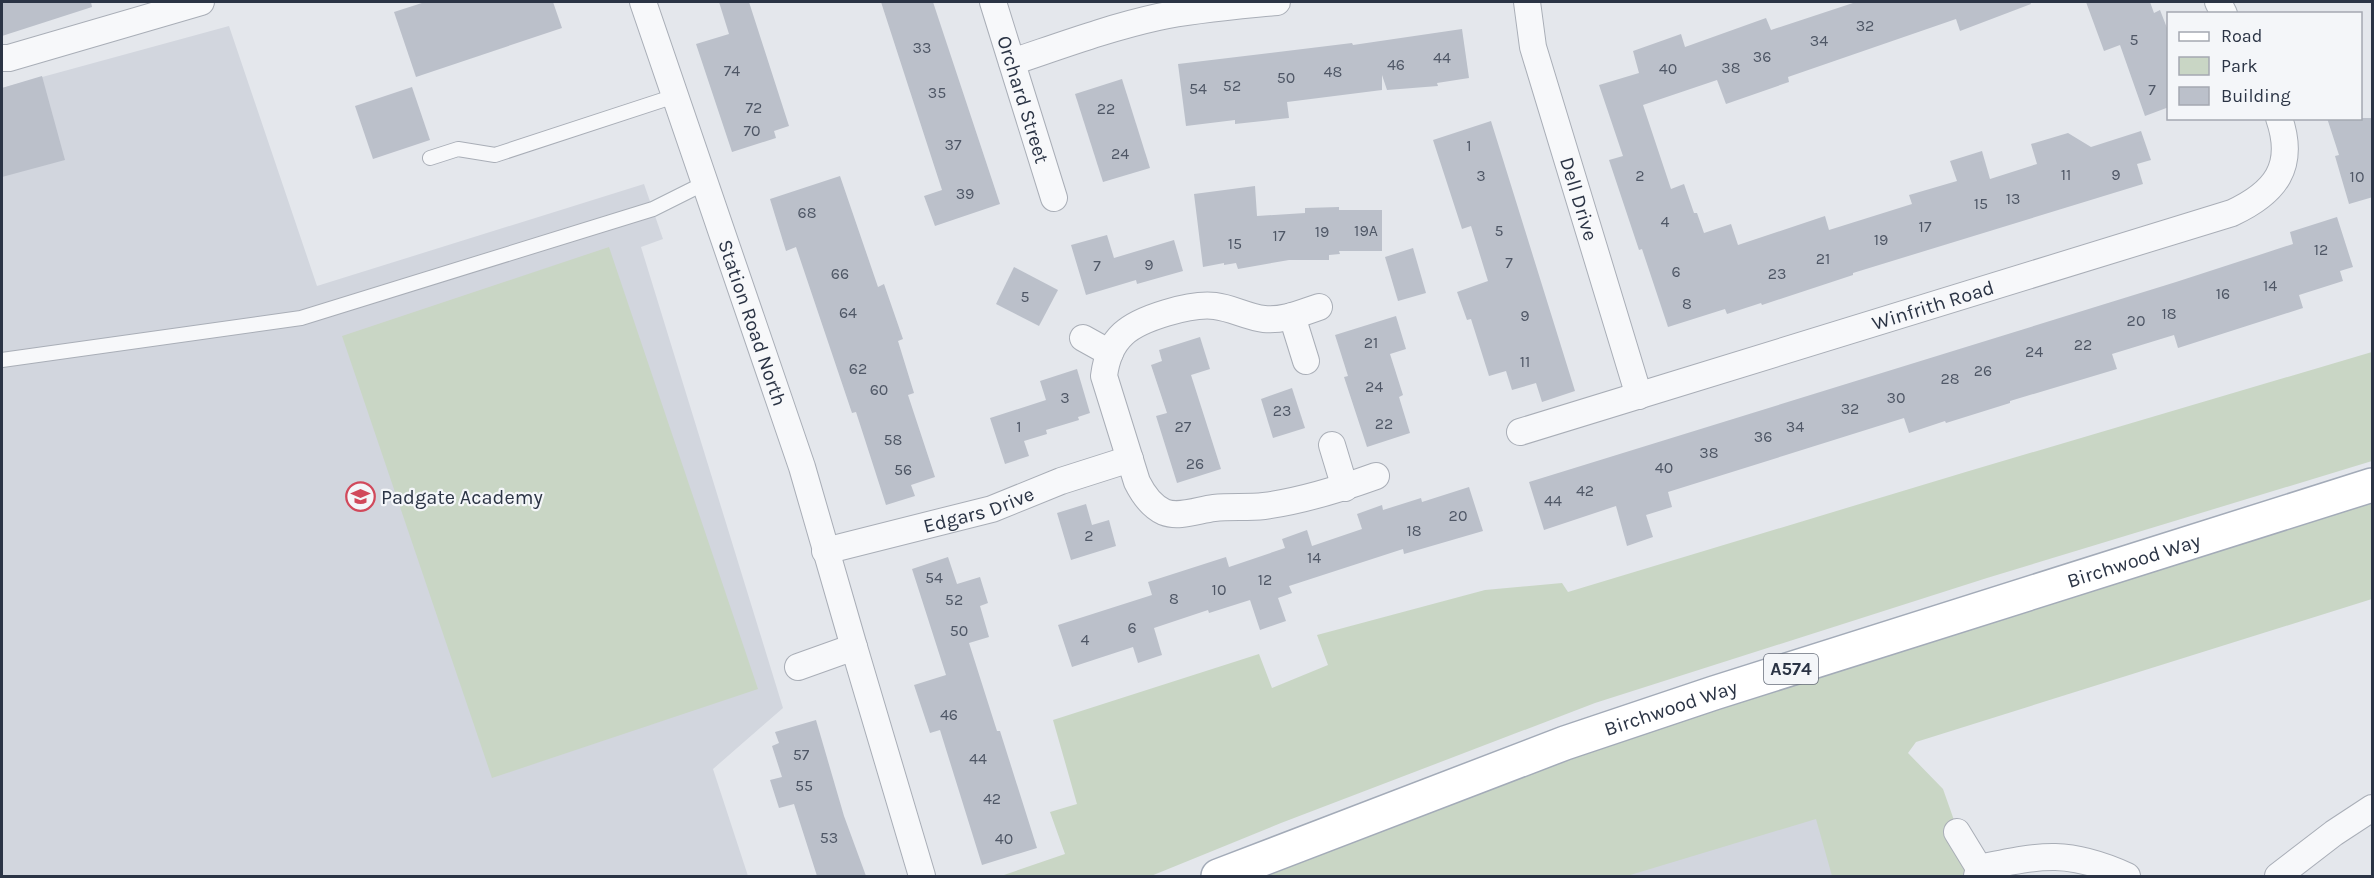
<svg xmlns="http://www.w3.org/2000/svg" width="2374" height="878" viewBox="0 0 2374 878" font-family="Karla,sans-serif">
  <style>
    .built { fill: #d2d6de }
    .green { fill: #c9d6c5 }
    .building { fill: #bbc0ca }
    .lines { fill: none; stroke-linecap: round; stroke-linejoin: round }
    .lane-casing { stroke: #a9aeb7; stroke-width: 16 }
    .street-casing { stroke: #a9aeb7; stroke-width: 28 }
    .primary-casing { stroke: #a3abb8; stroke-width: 36 }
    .lane { stroke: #f7f8fa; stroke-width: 14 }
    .street { stroke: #f7f8fa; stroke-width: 26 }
    .primary { stroke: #fff; stroke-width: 33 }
    .labels { text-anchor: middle; stroke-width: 4.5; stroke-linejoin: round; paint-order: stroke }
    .number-label { font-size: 16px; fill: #4f5766 }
    .shield { fill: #f4f6f9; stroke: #676e7b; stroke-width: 1.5 }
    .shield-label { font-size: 18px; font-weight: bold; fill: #2b3445 }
    .street-label { font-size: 20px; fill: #2b3445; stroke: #f4f6f9 }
    .poi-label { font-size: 20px; fill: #2b3445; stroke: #f4f6f9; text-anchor: start }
  </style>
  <rect width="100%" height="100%" fill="#e4e7ec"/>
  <!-- built -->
  <g class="built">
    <polygon points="229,26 317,286 644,184 663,239 641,247 783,708 713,769 748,876 2,876 2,88"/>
    <polygon points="1821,800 1842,876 1548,876"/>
  </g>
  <!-- green -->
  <g class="green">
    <polygon points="609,247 758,689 492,778 342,336"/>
    <polygon points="2372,352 2372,461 1987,578 1595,703 1281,823 1151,876 1001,876 1065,854 1050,812 1077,804 1053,720 1259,654 1272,688 1328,665 1317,635 1485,590 1562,583 1568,592 1969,471"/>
    <polygon points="2372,496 2372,599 1916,742 1908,753 1943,789 1967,857 1965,876 1832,876 1816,819 1627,876 1264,876 1454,796 1603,741"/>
  </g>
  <!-- building -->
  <g class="building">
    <polygon points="2,2 91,2 92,7 2,36"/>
    <polygon points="425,2 553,2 562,28 416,77 394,12"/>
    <polygon points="719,2 749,2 789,126 774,131 776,138 732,152 696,44 729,34"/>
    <polygon points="881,2 933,2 1000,204 935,226 924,196 942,190"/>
    <polygon points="1856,2 2030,2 2031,4 1960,31 1956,19 1788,77 1789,82 1726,104 1717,80 1643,105 1671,189 1684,184 1694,213 1697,213 1704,233 1731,224 1738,245 1825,216 1829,230 1912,204 1909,195 1957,181 1950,161 1982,151 1990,179 2037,164 2031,144 2068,133 2091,147 2141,131 2151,160 2137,164 2143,184 1853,273 1853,275 1762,305 1761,303 1727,314 1725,309 1668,327 1642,249 1639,250 1609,160 1623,156 1599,85 1639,73 1633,51 1681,34 1685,47 1766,18 1771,30"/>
    <polygon points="2086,2 2150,2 2154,13 2160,10 2169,33 2169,107 2145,116 2120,45 2104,51"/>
    <polygon points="1462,29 1469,78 1437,83 1438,86 1387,90 1382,75 1382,90 1287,102 1289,118 1235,124 1235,120 1186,126 1178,64 1352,43 1353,45"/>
    <polygon points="42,76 65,160 2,177 2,88"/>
    <polygon points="1122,79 1150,168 1103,182 1075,94"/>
    <polygon points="412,87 430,140 373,159 355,106"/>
    <polygon points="2327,118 2373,118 2373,197 2349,204 2335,156 2339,155"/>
    <polygon points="1491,121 1575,391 1542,402 1536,383 1512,390 1506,371 1489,376 1471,319 1467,320 1457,292 1488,281 1471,226 1462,229 1433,140"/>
    <polygon points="840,176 878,287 884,284 903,339 898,341 914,393 908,395 935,477 911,485 915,496 886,505 856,412 852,413 796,247 786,251 770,199"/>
    <polygon points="1255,186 1257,216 1305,213 1305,208 1339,207 1339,210 1382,210 1382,251 1339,251 1340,254 1329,255 1329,260 1289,260 1238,269 1236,263 1224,265 1224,263 1203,267 1194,194"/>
    <polygon points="2337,217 2353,267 2340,271 2343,281 2299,295 2303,308 2178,348 2174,335 2112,354 2117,369 2010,401 2010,403 1946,423 1945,421 1909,433 1904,418 1668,492 1672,507 1646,515 1653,537 1627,546 1616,506 1544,530 1529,482 2176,282 2293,244 2290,232"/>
    <polygon points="1107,235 1114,258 1174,240 1183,271 1137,284 1136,280 1086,295 1071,245"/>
    <polygon points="1413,248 1426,293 1398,301 1385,257"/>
    <polygon points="1014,267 1058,290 1039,326 996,304"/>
    <polygon points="1396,316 1406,349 1390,354 1403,395 1399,397 1410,433 1367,447 1344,377 1348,376 1335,335"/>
    <polygon points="1200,337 1210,369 1191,375 1221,469 1177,483 1156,416 1167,413 1151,365 1162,361 1159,350"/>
    <polygon points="1077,369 1090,413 1078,417 1079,420 1046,430 1047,434 1024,441 1029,456 1005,464 990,418 1046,400 1040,381"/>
    <polygon points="1292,388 1305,428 1273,438 1261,399"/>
    <polygon points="1469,487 1483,531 1404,554 1403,549 1289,586 1292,593 1278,598 1286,621 1260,630 1250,600 1209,613 1208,610 1154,628 1162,655 1138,663 1133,647 1072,667 1058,625 1152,595 1148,582 1226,557 1229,567 1285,548 1282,539 1307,530 1312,546 1362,529 1357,514 1382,505 1383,510 1421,498 1422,502"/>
    <polygon points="1086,504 1092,525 1109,520 1116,546 1071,560 1057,513"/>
    <polygon points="948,557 957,584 980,577 988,603 980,606 989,637 969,643 997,731 1000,731 1037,848 982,865 940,730 930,733 914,685 946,675 912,569"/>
    <polygon points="816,720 844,816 866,876 817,876 794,804 779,808 770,780 782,777 772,746 779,743 775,732"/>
  </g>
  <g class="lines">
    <defs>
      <g id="lane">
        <polyline points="430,158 458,149 495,155 675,96"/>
        <polyline points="2,360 301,318 653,209 705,183"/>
      </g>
      <g id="street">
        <path id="s1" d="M643,2L802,467L854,647"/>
        <path id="s2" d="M993,2L1054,198"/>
        <path id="s3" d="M1527,2L1533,47L1639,396"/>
        <polyline points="2218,2 2224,14"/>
        <polyline points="2,58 9,58 201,2"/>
        <path d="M1012,62C1060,46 1108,28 1158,17C1197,9 1237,6 1277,2"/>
        <path d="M1319,307C1301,313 1283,321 1264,319C1247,317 1232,308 1215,306C1191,303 1140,318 1123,334C1111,345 1106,360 1104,376L1137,482C1143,494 1151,506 1164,512C1179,518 1198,510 1214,508C1231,506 1247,508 1264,506C1302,501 1340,489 1376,476"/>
        <polyline points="1292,316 1306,361"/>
        <polyline points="1083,338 1110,353"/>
        <path id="s4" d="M1520,432L2232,213C2275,193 2296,167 2279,118"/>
        <polyline points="1332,445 1345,488"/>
        <path id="s5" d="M825,551L992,509L1061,481L1130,459"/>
        <polyline points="798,667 854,647 922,876"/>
        <polyline points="1957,832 1979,868 1977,876"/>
        <path d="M1979,868C2042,855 2067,849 2127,876"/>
        <polyline points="2278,876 2334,833 2372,808"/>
      </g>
      <g id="primary">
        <path id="s6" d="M1218,876L1565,743L1714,693L2372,485"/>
      </g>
    </defs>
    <!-- lane casing -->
    <use href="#lane" class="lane-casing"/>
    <!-- street casing -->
    <use href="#street" class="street-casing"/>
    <!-- primary casing -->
    <use href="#primary" class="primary-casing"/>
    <!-- lane -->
    <use href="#lane" class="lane"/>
    <!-- street -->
    <use href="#street" class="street"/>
    <!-- primary -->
    <use href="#primary" class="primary"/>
  </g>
  <!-- icons -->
  <defs>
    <symbol id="school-ring" viewBox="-11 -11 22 22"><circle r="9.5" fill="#f4f6f9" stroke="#d1495b" stroke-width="1.5"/><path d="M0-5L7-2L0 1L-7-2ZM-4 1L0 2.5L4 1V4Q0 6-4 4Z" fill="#d1495b"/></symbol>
  </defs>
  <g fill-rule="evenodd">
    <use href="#school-ring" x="344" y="480" width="33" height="33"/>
  </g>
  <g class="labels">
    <!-- number labels -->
    <g class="number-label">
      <text x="1865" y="31">32</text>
      <text x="2134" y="45">5</text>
      <text x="1819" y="46">34</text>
      <text x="922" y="53">33</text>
      <text x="1762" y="62">36</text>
      <text x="1442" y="63">44</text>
      <text x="1396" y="70">46</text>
      <text x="1731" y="73">38</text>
      <text x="1668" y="74">40</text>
      <text x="732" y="76">74</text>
      <text x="1333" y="77">48</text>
      <text x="1286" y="83">50</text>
      <text x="1232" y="91">52</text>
      <text x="1198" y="94">54</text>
      <text x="2152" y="95">7</text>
      <text x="937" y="98">35</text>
      <text x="754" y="113">72</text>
      <text x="1106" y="114">22</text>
      <text x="752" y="136">70</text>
      <text x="953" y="150">37</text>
      <text x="1469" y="151">1</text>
      <text x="1120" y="159">24</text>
      <text x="2066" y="180">11</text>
      <text x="2116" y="180">9</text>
      <text x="1481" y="181">3</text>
      <text x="1640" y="181">2</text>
      <text x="2357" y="182">10</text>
      <text x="965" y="199">39</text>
      <text x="2013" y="204">13</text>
      <text x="1981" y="209">15</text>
      <text x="807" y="218">68</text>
      <text x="1665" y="227">4</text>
      <text x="1925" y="232">17</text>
      <text x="1366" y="236">19A</text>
      <text x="1499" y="236">5</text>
      <text x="1322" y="237">19</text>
      <text x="1279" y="241">17</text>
      <text x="1881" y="245">19</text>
      <text x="1235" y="249">15</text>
      <text x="2321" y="255">12</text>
      <text x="1823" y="264">21</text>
      <text x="1509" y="268">7</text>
      <text x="1149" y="270">9</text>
      <text x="1097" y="271">7</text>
      <text x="1676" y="277">6</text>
      <text x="840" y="279">66</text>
      <text x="1777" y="279">23</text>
      <text x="2270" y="291">14</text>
      <text x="2223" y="299">16</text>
      <text x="1025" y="302">5</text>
      <text x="1687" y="309">8</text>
      <text x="848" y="318">64</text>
      <text x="2169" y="319">18</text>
      <text x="1525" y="321">9</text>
      <text x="2136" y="326">20</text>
      <text x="1371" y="348">21</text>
      <text x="2083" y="350">22</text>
      <text x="2034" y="357">24</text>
      <text x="1525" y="367">11</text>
      <text x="858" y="374">62</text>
      <text x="1983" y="376">26</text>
      <text x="1950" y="384">28</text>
      <text x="1374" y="392">24</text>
      <text x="879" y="395">60</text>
      <text x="1065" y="403">3</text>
      <text x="1896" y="403">30</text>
      <text x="1850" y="414">32</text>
      <text x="1282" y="416">23</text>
      <text x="1384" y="429">22</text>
      <text x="1019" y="432">1</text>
      <text x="1183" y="432">27</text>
      <text x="1795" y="432">34</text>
      <text x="1763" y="442">36</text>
      <text x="893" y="445">58</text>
      <text x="1709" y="458">38</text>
      <text x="1195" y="469">26</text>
      <text x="1664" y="473">40</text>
      <text x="903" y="475">56</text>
      <text x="1585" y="496">42</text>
      <text x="1553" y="506">44</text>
      <text x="1458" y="521">20</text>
      <text x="1414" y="536">18</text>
      <text x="1089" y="541">2</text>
      <text x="1314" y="563">14</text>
      <text x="934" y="583">54</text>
      <text x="1265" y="585">12</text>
      <text x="1219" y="595">10</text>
      <text x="1174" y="604">8</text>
      <text x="954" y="605">52</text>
      <text x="1132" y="633">6</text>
      <text x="959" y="636">50</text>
      <text x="1085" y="645">4</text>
      <text x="949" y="720">46</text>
      <text x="801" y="760">57</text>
      <text x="978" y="764">44</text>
      <text x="804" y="791">55</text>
      <text x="992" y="804">42</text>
      <text x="829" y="843">53</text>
      <text x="1004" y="844">40</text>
    </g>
    <!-- shield labels -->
    <rect class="shield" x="1764" y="654" width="54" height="30" rx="4.5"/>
    <g class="shield-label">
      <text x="1791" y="675">A574</text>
    </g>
    <!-- street labels -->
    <g class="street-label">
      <text dy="7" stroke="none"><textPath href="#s2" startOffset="102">Orchard Street</textPath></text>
      <text dy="7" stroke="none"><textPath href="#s3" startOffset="204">Dell Drive</textPath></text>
      <text dy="7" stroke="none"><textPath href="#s4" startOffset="432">Winfrith Road</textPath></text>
      <text dy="7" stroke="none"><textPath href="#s1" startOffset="339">Station Road North</textPath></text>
      <text dy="7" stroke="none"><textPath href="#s5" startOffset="159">Edgars Drive</textPath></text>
      <text dy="7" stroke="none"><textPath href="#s6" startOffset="969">Birchwood Way</textPath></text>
      <text dy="7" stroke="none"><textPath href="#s6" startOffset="483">Birchwood Way</textPath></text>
    </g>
    <!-- poi labels -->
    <g class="poi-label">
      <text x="381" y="504">Padgate Academy</text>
    </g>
  </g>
  <!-- border -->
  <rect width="2374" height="878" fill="none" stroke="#2b3445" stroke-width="6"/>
  <!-- legend -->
  <rect x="2167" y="12" width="195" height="108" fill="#f4f6f9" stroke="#a4a8b1" stroke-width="1.5"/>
  <rect x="2179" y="32" width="30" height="9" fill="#ffffff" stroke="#a4a8b1" stroke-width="1.5"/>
  <text x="2221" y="42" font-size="18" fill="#2b3445">Road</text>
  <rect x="2179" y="57" width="30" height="18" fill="#c9d6c5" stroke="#a4a8b1" stroke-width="1.5"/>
  <text x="2221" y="72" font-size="18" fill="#2b3445">Park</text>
  <rect x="2179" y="87" width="30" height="18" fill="#bbc0ca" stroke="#a4a8b1" stroke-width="1.5"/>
  <text x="2221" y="102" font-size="18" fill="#2b3445">Building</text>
</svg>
